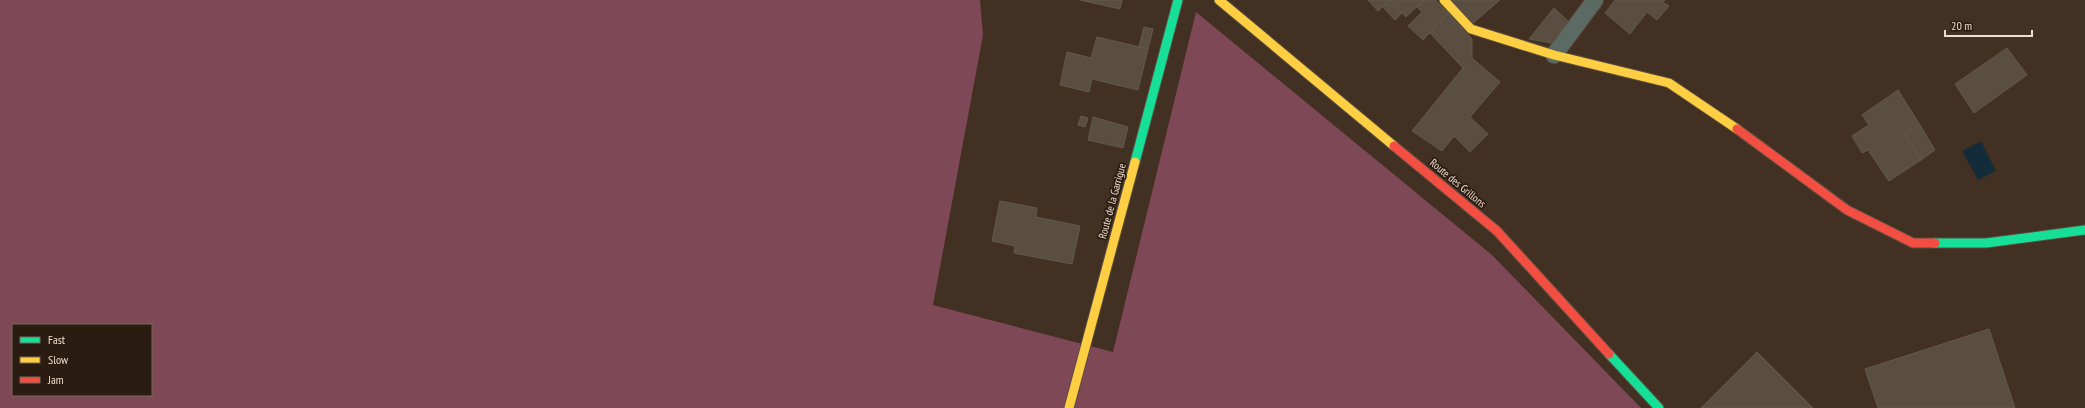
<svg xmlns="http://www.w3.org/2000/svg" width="2085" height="408" viewBox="0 0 2085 408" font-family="'PT Sans Narrow',sans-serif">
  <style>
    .green { fill: #7f4857; fill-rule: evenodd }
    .water { fill: #142c3a }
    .building { fill: #594e3f; stroke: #65594b }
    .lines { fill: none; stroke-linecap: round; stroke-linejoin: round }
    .lane-casing { stroke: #5b4d40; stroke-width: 18 }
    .fast-casing { stroke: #5b4d40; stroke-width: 11 }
    .slow-casing { stroke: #5b4d40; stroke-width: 11 }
    .jam-casing { stroke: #5b4d40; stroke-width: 11 }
    .lane { stroke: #5b6b64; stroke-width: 16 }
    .fast { stroke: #16e098; stroke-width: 9 }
    .slow { stroke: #ffcf43; stroke-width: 9 }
    .jam { stroke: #f24e42; stroke-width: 9 }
    .labels { text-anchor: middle; stroke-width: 3.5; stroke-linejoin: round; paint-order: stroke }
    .street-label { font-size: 11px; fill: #f1ddcd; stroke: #2a1c11 }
  </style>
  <rect width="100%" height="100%" fill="#423122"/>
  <!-- green -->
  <path class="green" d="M0,0H980L983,35L933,305L1113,352L1196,12L1492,255L1641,408H0ZM13,325H151V395H13Z"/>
  <!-- water -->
  <polygon class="water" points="1981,141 1996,171 1978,180 1962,151"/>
  <!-- building -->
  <g class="building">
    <polygon points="1080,0 1122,0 1120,9"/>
    <polygon points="1368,0 1390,0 1378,11"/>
    <polygon points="1390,0 1424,0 1406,17"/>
    <polygon points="1390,0 1402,13 1395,20 1383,7"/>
    <polygon points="1424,0 1435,0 1448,13 1423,40 1408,26 1422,12 1417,7"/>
    <polygon points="1451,0 1500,0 1473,23"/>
    <polygon points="1615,0 1665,0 1663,2 1669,6 1657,20 1647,12 1630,34 1605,13"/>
    <polygon points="1554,8 1568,21 1552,43 1529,39"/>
    <polygon points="1448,13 1472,39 1472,58 1500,82 1470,117 1488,134 1470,152 1454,136 1442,151 1412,131 1463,68 1430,33"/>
    <polygon points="1144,27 1153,29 1148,49 1139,47"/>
    <polygon points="1097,37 1148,49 1138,90 1092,79 1089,92 1060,85 1067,52 1091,58"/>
    <polygon points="2007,48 2027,75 1974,113 1955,84"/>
    <polygon points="1898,90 1920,125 1905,134 1921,160 1889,181 1868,150 1862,153 1852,136 1869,125 1862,115"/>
    <polygon points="1081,116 1088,118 1085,127 1078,125"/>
    <polygon points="1093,117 1128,127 1123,148 1088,140"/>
    <polygon points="1920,125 1935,150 1921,160 1905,134"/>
    <polygon points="1000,201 1037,208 1036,217 1080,226 1072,264 1014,253 1015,246 992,241"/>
    <polygon points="1989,329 2015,408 1878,408 1865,369"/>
    <polygon points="1757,352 1813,408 1701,408"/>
  </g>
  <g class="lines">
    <defs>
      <polyline id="lane" points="1554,55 1595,0"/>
      <g id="fast">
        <polyline points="1135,162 1178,0"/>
        <polyline points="1935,243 1986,243 2085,230"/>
        <polyline points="1609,354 1659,408"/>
      </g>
      <g id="slow">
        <polyline points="1219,0 1394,146"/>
        <polyline points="1444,0 1471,29 1554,55 1669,83 1737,129"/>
        <polyline points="1069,408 1135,162"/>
      </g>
      <g id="jam">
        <polyline points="1737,129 1847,210 1913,243 1935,243"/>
        <polyline points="1394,146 1497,231 1609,354"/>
      </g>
    </defs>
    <!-- lane casing -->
    <use href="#lane" class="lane-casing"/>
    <!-- fast casing -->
    <use href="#fast" class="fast-casing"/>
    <!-- slow casing -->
    <use href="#slow" class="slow-casing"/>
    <!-- jam casing -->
    <use href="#jam" class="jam-casing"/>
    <!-- lane -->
    <use href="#lane" class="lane"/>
    <!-- fast -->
    <use href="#fast" class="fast"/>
    <!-- slow -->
    <use href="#slow" class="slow"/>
    <!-- jam -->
    <use href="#jam" class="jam"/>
  </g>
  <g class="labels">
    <!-- street labels -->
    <g class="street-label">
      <text transform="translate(1458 183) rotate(40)" y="4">Route des Grillons</text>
      <text transform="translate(1112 201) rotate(-75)" y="4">Route de la Garrigue</text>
    </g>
  </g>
  <!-- legend -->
  <rect x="12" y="324" width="140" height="72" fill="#2a1c11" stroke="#7a695c"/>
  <rect x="20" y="337" width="20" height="6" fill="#16e098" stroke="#7a695c"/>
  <text x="48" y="344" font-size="12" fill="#f1ddcd">Fast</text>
  <rect x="20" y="357" width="20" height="6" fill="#ffcf43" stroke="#7a695c"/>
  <text x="48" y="364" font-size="12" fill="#f1ddcd">Slow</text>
  <rect x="20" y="377" width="20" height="6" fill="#f24e42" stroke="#7a695c"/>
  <text x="48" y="384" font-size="12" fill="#f1ddcd">Jam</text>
  <!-- scale -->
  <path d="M1945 30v6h87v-6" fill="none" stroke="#f1ddcd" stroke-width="2"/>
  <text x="1951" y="30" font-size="12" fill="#f1ddcd" stroke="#2a1c11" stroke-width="3" paint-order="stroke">20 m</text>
</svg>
